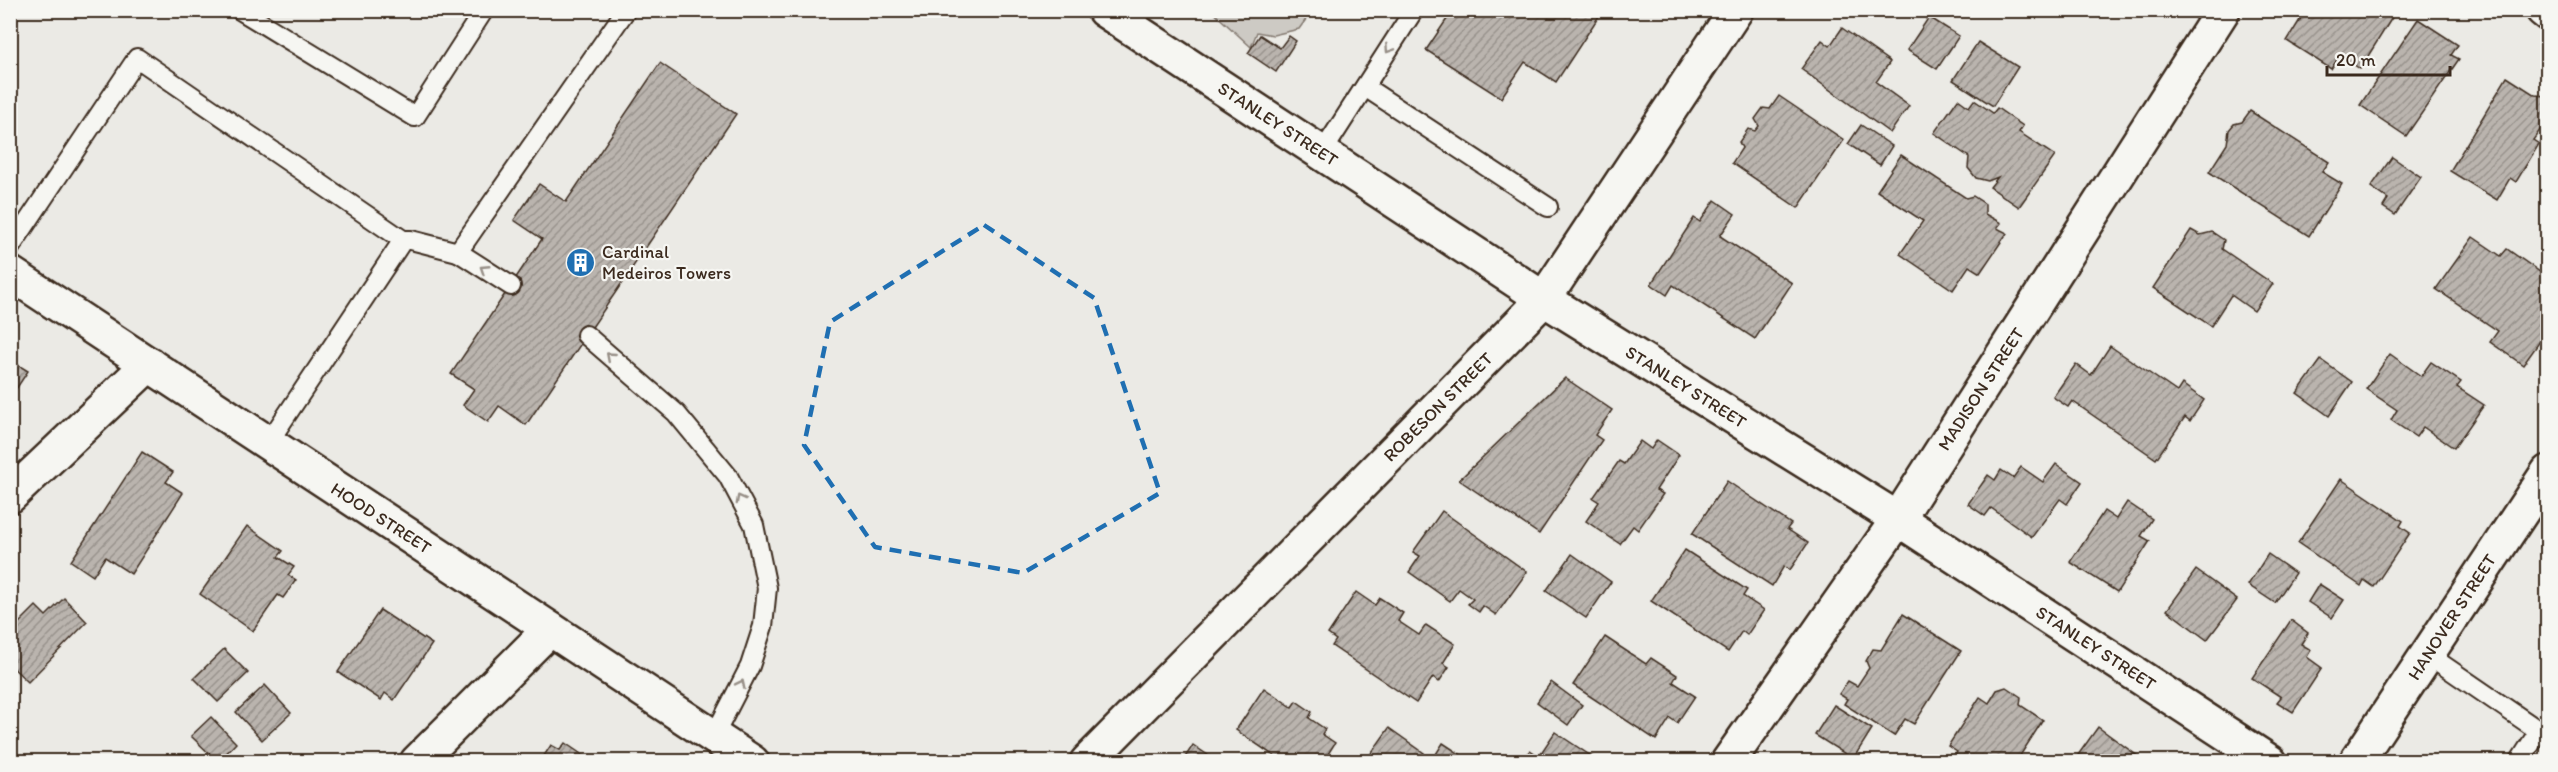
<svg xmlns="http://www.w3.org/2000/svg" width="2558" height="772" viewBox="0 0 2558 772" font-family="Itim,sans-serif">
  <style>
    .pitch { fill: #cdcac4; stroke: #847a71; stroke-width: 1.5 }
    .building { fill: url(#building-hatch); stroke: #3b2a1e; stroke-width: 1.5 }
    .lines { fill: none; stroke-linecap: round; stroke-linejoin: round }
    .lane-casing { stroke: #3b2a1e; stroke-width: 22 }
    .street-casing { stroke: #3b2a1e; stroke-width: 38 }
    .secondary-casing { stroke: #3b2a1e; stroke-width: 38 }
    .primary-casing { stroke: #3b2a1e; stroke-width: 38 }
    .lane { stroke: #f6f6f2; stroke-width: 18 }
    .street { stroke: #f6f6f2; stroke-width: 33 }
    .secondary { stroke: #f6f6f2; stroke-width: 33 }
    .primary { stroke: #f6f6f2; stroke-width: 33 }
    .oneway { stroke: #989088 }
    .marked { fill: none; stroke: #1f6fb2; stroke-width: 4.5; stroke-dasharray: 12 8; stroke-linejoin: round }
    .labels { text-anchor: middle; stroke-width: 4.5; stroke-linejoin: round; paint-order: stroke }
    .street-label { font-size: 18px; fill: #3b2a1e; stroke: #f6f6f2 }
    .poi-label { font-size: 18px; fill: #3b2a1e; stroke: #f6f6f2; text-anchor: start }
  </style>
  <defs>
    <pattern id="building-hatch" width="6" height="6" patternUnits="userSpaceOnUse" patternTransform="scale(1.5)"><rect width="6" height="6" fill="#bab4ae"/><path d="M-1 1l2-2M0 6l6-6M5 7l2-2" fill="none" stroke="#98938d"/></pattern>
  </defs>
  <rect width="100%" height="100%" fill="#ebeae5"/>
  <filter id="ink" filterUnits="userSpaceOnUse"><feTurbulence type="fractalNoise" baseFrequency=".0167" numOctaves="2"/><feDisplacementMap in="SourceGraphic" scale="12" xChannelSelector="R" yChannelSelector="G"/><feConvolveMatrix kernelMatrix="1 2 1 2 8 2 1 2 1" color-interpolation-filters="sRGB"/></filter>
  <g filter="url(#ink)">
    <!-- pitch -->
    <polygon class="pitch" points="1212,11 1312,11 1299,29 1273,35 1257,32 1251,47"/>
    <!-- building -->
    <g class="building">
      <polygon points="1453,10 1603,10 1556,82 1525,62 1501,98 1426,50"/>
      <polygon points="2306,10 2387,10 2393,16 2360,69 2340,55 2331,69 2287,41"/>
      <polygon points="1929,17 1959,36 1937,69 1907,50"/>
      <polygon points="2418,19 2458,45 2451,55 2459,59 2406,136 2360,105"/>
      <polygon points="1842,28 1890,62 1876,82 1909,106 1890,133 1801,69 1822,40 1830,46"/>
      <polygon points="1260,35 1280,48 1289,36 1296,41 1276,72 1248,53"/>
      <polygon points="1978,42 2018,67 1993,106 1953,80"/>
      <polygon points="660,63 736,114 526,425 499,406 488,422 463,405 474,389 451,374 542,239 514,220 539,184 566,202"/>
      <polygon points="2507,77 2535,95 2548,96 2548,119 2533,140 2539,144 2516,182 2510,178 2497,200 2450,171"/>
      <polygon points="1779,96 1844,140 1798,208 1732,163 1742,148 1739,142 1748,129 1755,131 1759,126 1755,119 1763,108 1770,109"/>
      <polygon points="1958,99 1969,107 1974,100 1993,113 1997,108 2023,126 2019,132 2055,156 2019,207 1990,187 1998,177 1988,181 1976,178 1968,168 1969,157 1934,133"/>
      <polygon points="2250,111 2329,162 2322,172 2342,184 2309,236 2209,172 2227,144 2229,130 2234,124 2242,122"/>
      <polygon points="1861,125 1892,146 1880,165 1848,144"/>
      <polygon points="1901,155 1966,198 1973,196 1985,204 1985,214 2001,223 1997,228 2007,233 1980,273 1969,266 1953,290 1900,254 1923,221 1877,191"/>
      <polygon points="2392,157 2421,177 2395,215 2383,207 2388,199 2371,187"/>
      <polygon points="1715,200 1735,214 1720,236 1792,283 1755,339 1673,285 1667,295 1651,284 1694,218 1700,222"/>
      <polygon points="2191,230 2200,235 2212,232 2224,240 2222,249 2273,284 2254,311 2231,295 2211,326 2153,288"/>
      <polygon points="2473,237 2501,256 2507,249 2547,277 2542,284 2548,287 2548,330 2523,365 2490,342 2498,331 2436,289"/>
      <polygon points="2110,346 2177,392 2182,384 2204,400 2190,421 2185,417 2156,459 2072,401 2068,407 2053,397 2076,364 2091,375"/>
      <polygon points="2390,354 2421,376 2431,362 2461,382 2457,387 2484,405 2454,448 2423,427 2416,437 2391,420 2397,410 2366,389"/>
      <polygon points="10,360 28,371 10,398"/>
      <polygon points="2321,360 2352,382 2329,416 2297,393"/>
      <polygon points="1565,378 1612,410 1595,435 1602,440 1539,534 1459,480"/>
      <polygon points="1657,440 1679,455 1656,490 1663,494 1638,530 1633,526 1620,544 1586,521 1599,502 1593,498 1619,461 1624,464 1640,441 1651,449"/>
      <polygon points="142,452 173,472 166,482 183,493 131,574 105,557 93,576 71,561"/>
      <polygon points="2056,464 2082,482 2067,504 2060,499 2032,537 1991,508 1985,516 1968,504 1988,475 1995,480 2001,470 2013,478 2021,467 2043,482"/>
      <polygon points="2341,479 2403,521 2400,526 2410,533 2374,587 2364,580 2361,586 2298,543"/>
      <polygon points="1727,481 1791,524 1787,529 1808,543 1790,570 1784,566 1772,586 1692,534"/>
      <polygon points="2127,502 2152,519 2141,536 2150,541 2117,592 2070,562 2104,511 2116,519"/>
      <polygon points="1442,511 1527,572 1496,615 1483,606 1479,612 1468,604 1473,599 1459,589 1450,601 1409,572 1420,556 1413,552"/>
      <polygon points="247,526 283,551 278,557 294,567 288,575 296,580 283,598 278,595 253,631 200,594"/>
      <polygon points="1685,550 1747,590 1743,596 1764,610 1747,635 1742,631 1728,652 1651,601"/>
      <polygon points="1572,554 1611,582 1586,618 1546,591"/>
      <polygon points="2268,554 2295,573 2275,603 2248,585"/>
      <polygon points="2196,570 2237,600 2207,640 2167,610"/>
      <polygon points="2319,584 2344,600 2332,618 2308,602"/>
      <polygon points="1356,592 1375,605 1380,598 1403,613 1398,621 1419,635 1426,625 1455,644 1443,663 1449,667 1439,682 1433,677 1416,703 1332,646 1336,640 1328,634"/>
      <polygon points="64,598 87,622 28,682 10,665 10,632 36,606 46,616"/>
      <polygon points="380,610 432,644 394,700 385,693 381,700 338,672"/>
      <polygon points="1903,614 1961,651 1914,724 1905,719 1894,736 1844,704 1847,699 1839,694 1848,681 1857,686 1869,668 1866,661 1873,649 1881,650"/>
      <polygon points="2291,620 2308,633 2301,644 2311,650 2307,657 2322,668 2293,712 2277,702 2281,697 2252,678"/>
      <polygon points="1605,637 1646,664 1651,658 1677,675 1673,682 1695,696 1677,723 1670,718 1656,740 1573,685"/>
      <polygon points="224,649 248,673 218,702 194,678"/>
      <polygon points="1551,682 1582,705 1568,725 1537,702"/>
      <polygon points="265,685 291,713 262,740 236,712"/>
      <polygon points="2006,687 2021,697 2020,705 2043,720 2016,762 1951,762 1957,752 1948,746 1980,697 1989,703 1997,690"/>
      <polygon points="1264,688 1292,707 1296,701 1312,712 1309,718 1325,729 1322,734 1335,743 1323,762 1283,762 1236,730"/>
      <polygon points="1834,705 1872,729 1853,759 1815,735"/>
      <polygon points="10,708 17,715 10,721"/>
      <polygon points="211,717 236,743 218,762 191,736"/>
      <polygon points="2098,727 2139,757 2135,762 2073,762"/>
      <polygon points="1389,728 1424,753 1418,762 1365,762"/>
      <polygon points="1555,732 1600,762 1522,762 1530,750 1539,756"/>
      <polygon points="565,743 593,762 540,762 551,745 560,750"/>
      <polygon points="1443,743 1472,762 1431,762"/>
      <polygon points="1193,745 1218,762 1182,762"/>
    </g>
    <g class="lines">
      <defs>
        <g id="lane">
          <polyline points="240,10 415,117 484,10"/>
          <polyline points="1365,87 1548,207"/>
          <polyline points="1322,153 1414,10"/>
          <polyline points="10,248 137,58 403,240"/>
          <polyline points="458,252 511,286"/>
          <polyline points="586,335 676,413 728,476 754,525 767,588 763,626 750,666 714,736"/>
          <polyline points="268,443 403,240 411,240 458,252 626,10"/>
          <polyline points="2427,654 2548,737"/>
          <polyline points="2519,762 2539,731"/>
        </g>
        <g id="street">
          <polyline points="1104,10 1544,299 1898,519 2270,762"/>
          <polyline points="10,273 752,762"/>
          <polyline points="10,496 149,364"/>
          <polyline points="417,762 550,629"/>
          <polyline points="1728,762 1898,519 2223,10"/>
          <polyline points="2356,762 2548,472"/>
        </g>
        <polyline id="secondary" points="1087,762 1544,299 1736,10"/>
        <polyline id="primary" points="2543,10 2548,14"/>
      </defs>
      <!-- lane casing -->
      <use href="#lane" class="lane-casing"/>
      <!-- street casing -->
      <use href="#street" class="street-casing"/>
      <!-- secondary casing -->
      <use href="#secondary" class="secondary-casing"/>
      <!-- primary casing -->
      <use href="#primary" class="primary-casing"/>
      <!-- lane -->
      <use href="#lane" class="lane"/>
      <!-- street -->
      <use href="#street" class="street"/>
      <!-- secondary -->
      <use href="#secondary" class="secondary"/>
      <!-- primary -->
      <use href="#primary" class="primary"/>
    </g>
    <!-- one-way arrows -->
    <defs><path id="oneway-chevron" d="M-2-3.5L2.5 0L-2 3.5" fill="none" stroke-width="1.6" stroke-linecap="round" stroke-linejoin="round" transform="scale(1.5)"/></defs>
    <g class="oneway">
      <use href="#oneway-chevron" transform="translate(1389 49) rotate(123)"/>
      <use href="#oneway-chevron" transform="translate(484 269) rotate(-147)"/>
      <use href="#oneway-chevron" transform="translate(610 356) rotate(-139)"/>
      <use href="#oneway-chevron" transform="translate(740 499) rotate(-118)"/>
      <use href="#oneway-chevron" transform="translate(741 684) rotate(-64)"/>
    </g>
  </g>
  <!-- marked area -->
  <path class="marked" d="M984,225L1094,298L1160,493L1023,573L875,547L804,445L830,322Z"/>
  <!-- icons -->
  <defs>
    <symbol id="building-disc" viewBox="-11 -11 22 22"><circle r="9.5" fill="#1f6fb2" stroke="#f6f6f2"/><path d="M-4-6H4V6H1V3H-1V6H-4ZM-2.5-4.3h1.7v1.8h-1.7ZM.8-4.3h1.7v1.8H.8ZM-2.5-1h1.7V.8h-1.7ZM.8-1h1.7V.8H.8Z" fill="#fff"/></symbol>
  </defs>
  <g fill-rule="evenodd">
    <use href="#building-disc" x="564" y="246" width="33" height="33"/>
  </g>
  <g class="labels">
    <!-- street labels -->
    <g class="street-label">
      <text transform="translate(1278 124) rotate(33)" y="6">STANLEY STREET</text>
      <text transform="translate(1686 387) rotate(32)" y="6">STANLEY STREET</text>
      <text transform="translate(1981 389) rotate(-57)" y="6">MADISON STREET</text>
      <text transform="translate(1438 407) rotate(-45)" y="6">ROBESON STREET</text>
      <text transform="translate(381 518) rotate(33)" y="6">HOOD STREET</text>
      <text transform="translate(2452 617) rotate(-57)" y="6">HANOVER STREET</text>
      <text transform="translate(2096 648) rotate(33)" y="6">STANLEY STREET</text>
    </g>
    <!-- poi labels -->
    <g class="poi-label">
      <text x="602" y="258">Cardinal<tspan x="602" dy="21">Medeiros Towers</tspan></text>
    </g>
  </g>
  <!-- margin -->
  <rect width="2558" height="772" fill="none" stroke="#f6f6f2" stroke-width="36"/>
  <rect x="18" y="18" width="2522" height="736" fill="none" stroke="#3b2a1e" stroke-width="2" filter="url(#ink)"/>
  <!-- scale -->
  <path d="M2327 66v9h123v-9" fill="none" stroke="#3b2a1e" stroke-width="3"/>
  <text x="2336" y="66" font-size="18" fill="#3b2a1e" stroke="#f6f6f2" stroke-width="4.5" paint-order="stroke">20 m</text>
</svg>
